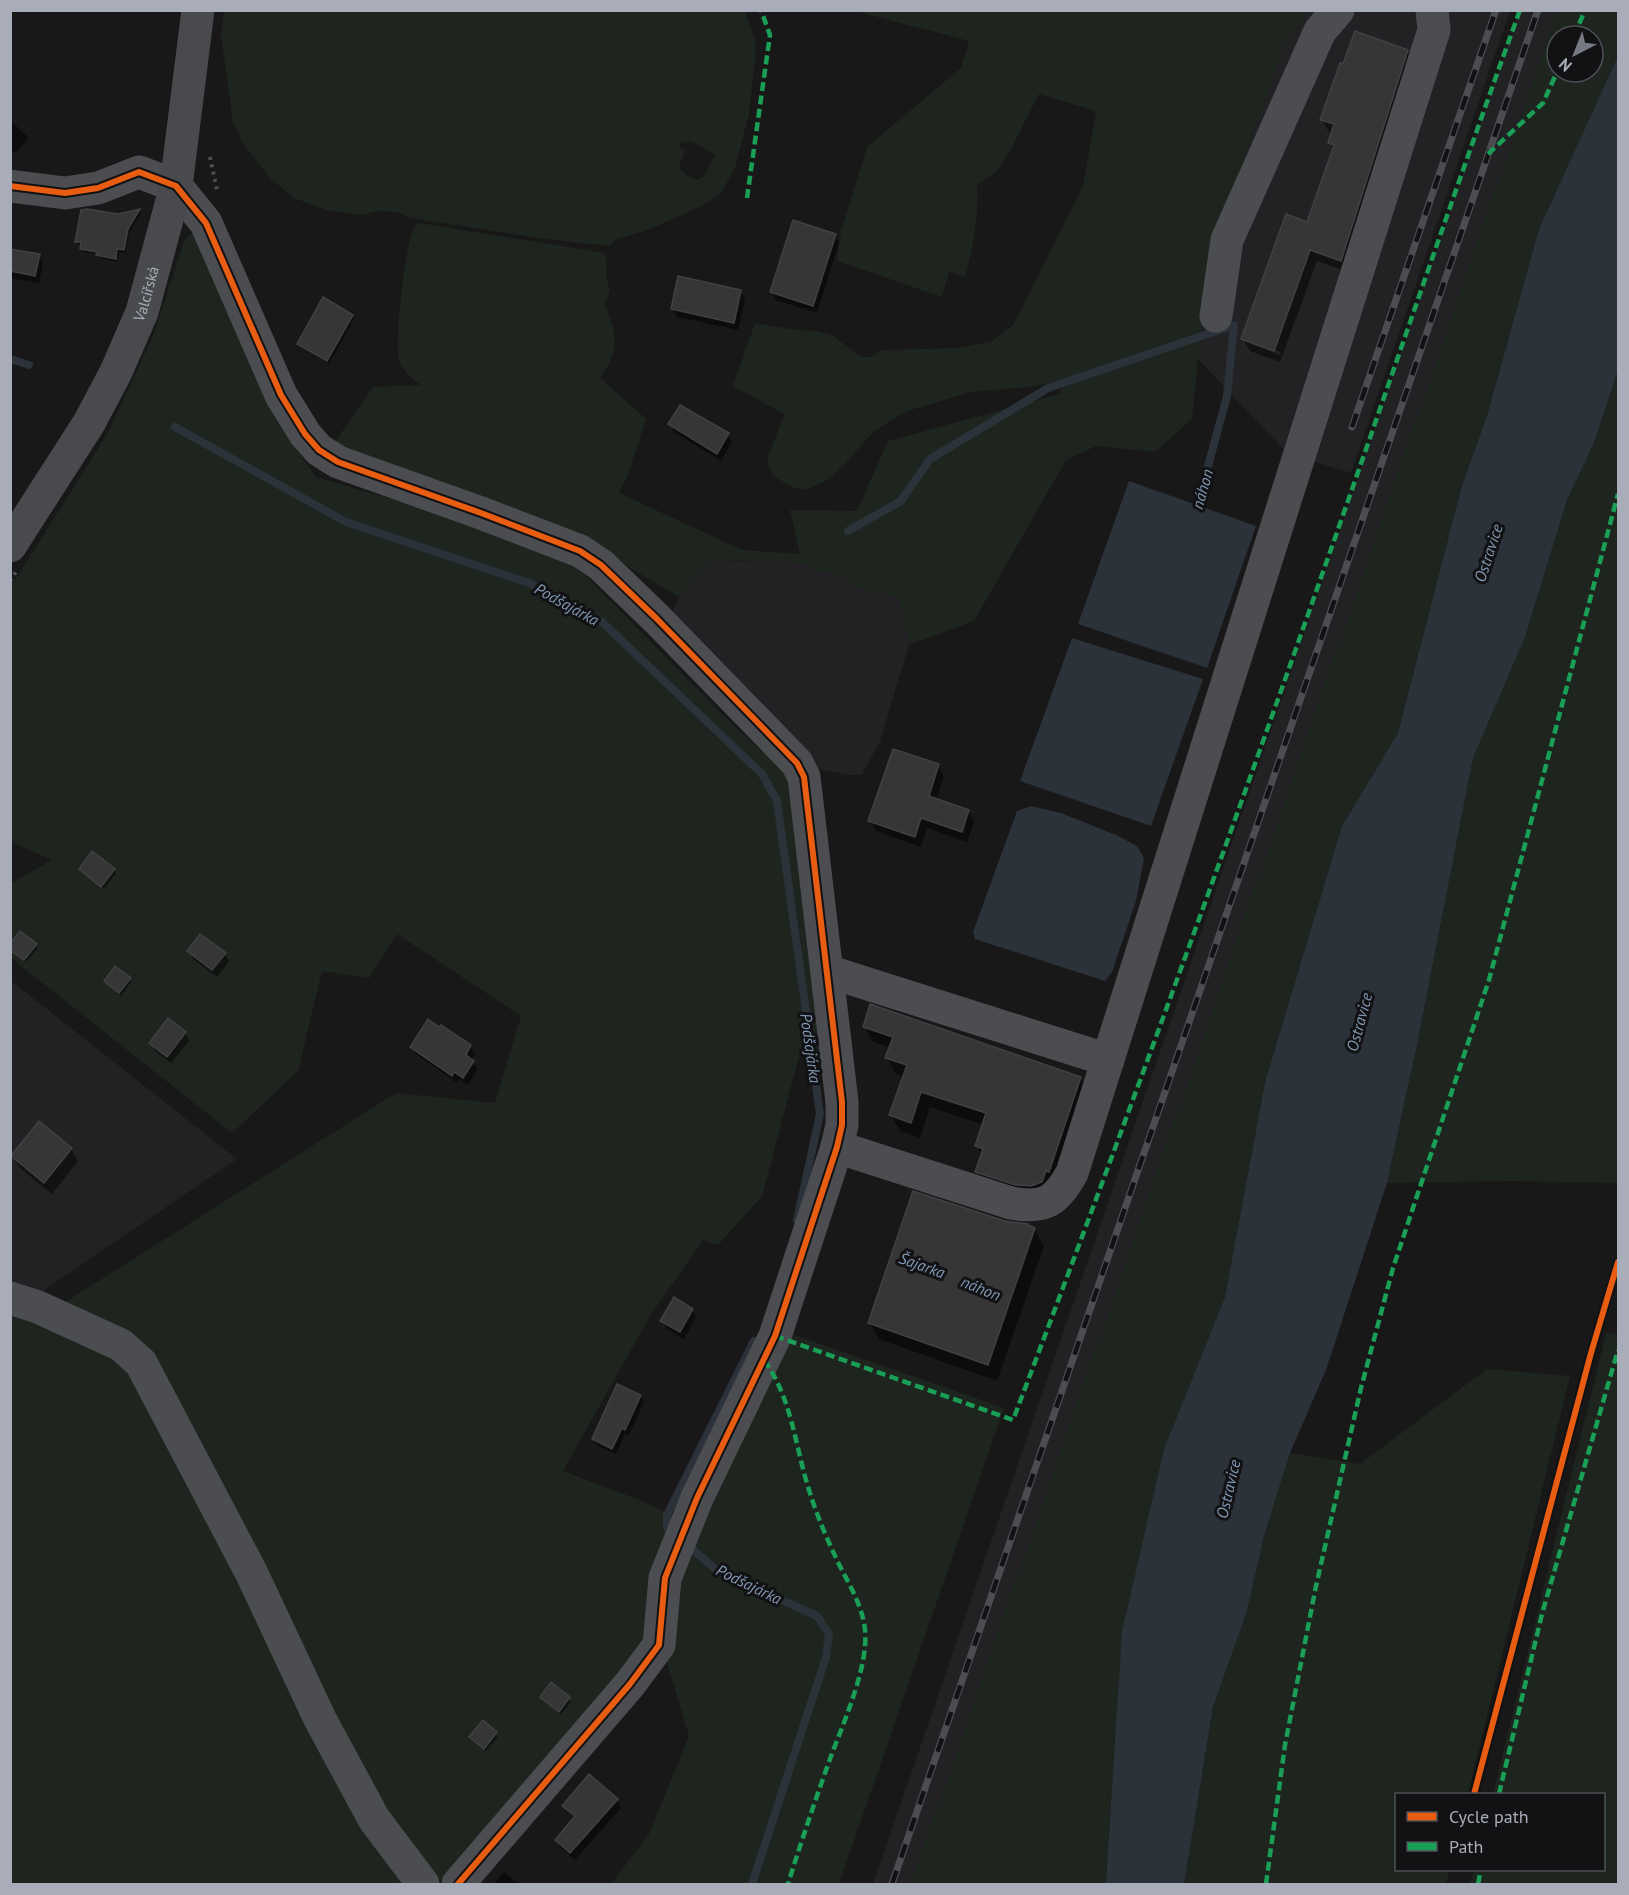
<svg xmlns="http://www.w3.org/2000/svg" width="1629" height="1895" viewBox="0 0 1629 1895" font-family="'PT Sans',sans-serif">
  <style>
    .built { fill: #222224 }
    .green { fill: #1e251f; fill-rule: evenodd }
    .water { fill: #2b323a }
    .shadow { fill: #0007; fill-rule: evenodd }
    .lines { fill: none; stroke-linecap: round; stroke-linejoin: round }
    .stream { stroke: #2b323a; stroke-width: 8 }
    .building { fill: #363637; stroke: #404144; stroke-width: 1.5 }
    .path { stroke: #4e4f53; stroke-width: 4; stroke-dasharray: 3 4.5; stroke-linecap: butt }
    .minor { stroke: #4c4d51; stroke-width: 33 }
    .major { stroke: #494a4d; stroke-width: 33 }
    .rail-casing { stroke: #4c4d50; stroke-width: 7 }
    .rail { stroke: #121214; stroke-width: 4.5; stroke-dasharray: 14; stroke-linecap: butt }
    .quiet { stroke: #1a9f57; stroke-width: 4.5; stroke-dasharray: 9 4.5; stroke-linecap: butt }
    .cycleway-casing { stroke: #121214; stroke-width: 10 }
    .cycleway { stroke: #e95d12; stroke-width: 6 }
    .labels { text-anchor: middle; stroke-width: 6; stroke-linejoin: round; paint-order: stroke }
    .street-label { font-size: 15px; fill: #a9adb9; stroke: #121214 }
    .water-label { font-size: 16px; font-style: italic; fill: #8098b4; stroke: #121214 }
  </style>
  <rect width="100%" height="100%" fill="#181818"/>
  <!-- built -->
  <g class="built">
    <polygon points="1309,11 1510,11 1351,473 1287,453 1198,359 1216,237 1284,45"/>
    <polygon points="1519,11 1557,11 911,1884 873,1884"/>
    <polygon points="720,560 802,563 816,572 841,575 853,587 900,598 909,645 880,741 862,775 849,775 811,768 668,623 679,597 702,568"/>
    <polygon points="10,980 237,1159 32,1298 11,1289"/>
  </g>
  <!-- green -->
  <g class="green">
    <path d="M224,11H745L755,40V61L749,114L735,168L721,193L700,207L645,231L616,239L610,246L546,239L410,218L396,212L379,211L362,215L327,210L294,198L270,178L242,142L233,121L221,35ZM692,141L715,155L704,177L696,180L686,175L679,167L685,149L679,148L680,142Z"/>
    <path d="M855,11H1309L1284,45L1216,237L1198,359L1192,419L1155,452L1096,446L1066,460L974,621L909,645L900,598L853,587L841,575L816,572L802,563L732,560H720L702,568L679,597L637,572L587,538L355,455L335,442L373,387L421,385C413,379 403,372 399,361C394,343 405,248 413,230C415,227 417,225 419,223L605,253C608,265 604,278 610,289L605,306C618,333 619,353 600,378L646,419L627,477L619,493L742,550L800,554L790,510L857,511L888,441L1060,394L1062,381L1026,387L971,392L907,411L874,431L843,466L829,479L806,490L792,487L773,476L767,461L784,414L733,386L755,323L796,330L816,331L832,335L861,357H872L882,350L959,348L992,341L1013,325L1083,187L1096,111L1039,94L1012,147L997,171L977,185C979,217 973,246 965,277L949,272L942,297L837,261L841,232L867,147L961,68L969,41Z"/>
    <path d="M1557,11H1618V56L1539,229L1487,416L1462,485L1398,733L1342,826L1265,1082L1225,1297L1164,1449L1115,1746L1106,1884H911ZM1557,36H1593V72H1557Z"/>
    <polygon points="195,231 279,424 316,477 503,532 554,553 584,574 732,724 784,771 794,788 830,1078 804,1038 762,1196 718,1245 703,1240 650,1316 563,1471 645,1502 677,1518 651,1644 451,1881 431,1880 413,1884 11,1884 10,1322 15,1312 51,1327 67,1301 396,1093 495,1103 521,1016 397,934 369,978 322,971 298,1071 232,1133 11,958 11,883 52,860 20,846 11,839 11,586 108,433 153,336 185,239"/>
    <polygon points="1618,370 1618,1183 1510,1181 1387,1183 1417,1045 1473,758 1525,637 1567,500 1594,443"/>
    <polygon points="786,1332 1004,1408 839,1884 611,1884 649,1834 689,1736 663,1649 672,1580"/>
    <polygon points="1606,1333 1618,1334 1618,1884 1470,1884 1474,1870 1604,1870 1604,1794 1493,1794"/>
    <polygon points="1487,1369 1570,1376 1468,1794 1396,1794 1396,1870 1450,1870 1446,1884 1184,1884 1213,1707 1247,1611 1264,1536 1290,1453 1360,1464"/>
  </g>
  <!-- water -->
  <g class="water">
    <polygon points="1618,56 1618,370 1594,443 1567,500 1525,637 1473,758 1417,1045 1387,1183 1326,1370 1290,1453 1264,1536 1247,1611 1213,1707 1184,1884 1106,1884 1122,1632 1164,1449 1225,1297 1265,1082 1342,826 1398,733 1462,485 1487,416 1539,229"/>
    <polygon points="1129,481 1256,526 1207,668 1078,624"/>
    <polygon points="1072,638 1203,679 1151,826 1020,781"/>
    <polygon points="1031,806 1061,813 1116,835 1137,846 1144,858 1136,901 1112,972 1105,981 975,939 973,932 1017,811"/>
  </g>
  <!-- shadow -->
  <g class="shadow">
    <path d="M1407,51L1414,63L1348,272L1317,261L1280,362L1250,351L1243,339L1308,224L1334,151L1329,142L1333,133L1329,132L1322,120ZM1251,341L1281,352L1280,355L1251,344Z"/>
    <polygon points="10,120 29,138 16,153 14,151 11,154"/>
    <polygon points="139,210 141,213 129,233 125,253 119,252 117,262 100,258 97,254 84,252 82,245 79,245 77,241"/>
    <polygon points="835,235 839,243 817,313 776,300 772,292"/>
    <polygon points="10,251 39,256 43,263 39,283 10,278"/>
    <polygon points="740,291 745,299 738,330 677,317 673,309"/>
    <polygon points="352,316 354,319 329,364 300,347 298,344"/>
    <polygon points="670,424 727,434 732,442 721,461 674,432"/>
    <polygon points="938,766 944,777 936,800 968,811 974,822 967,842 927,828 921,847 876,831 870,820"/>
    <polygon points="81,869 114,870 116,873 104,889"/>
    <polygon points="36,945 38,948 26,962 11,951"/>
    <polygon points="189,951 225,954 229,961 217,977 193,959"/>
    <polygon points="130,979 131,982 121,996 106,981"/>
    <polygon points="864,1026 1080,1078 1089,1094 1051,1198 986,1187 977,1172 982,1155 976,1146 984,1125 930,1107 920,1138 900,1131 891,1115 904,1076 896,1074 887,1058 891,1048 873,1042"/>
    <polygon points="185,1033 189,1041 171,1063 155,1051 151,1043"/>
    <polygon points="470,1046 475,1054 471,1060 478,1069 468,1085 459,1079 457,1083 416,1054 412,1047"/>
    <polygon points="39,1123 71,1149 78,1161 52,1194 20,1168 13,1156"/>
    <polygon points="1005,1222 1034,1229 1044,1246 997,1381 879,1339 870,1323"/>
    <polygon points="692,1310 696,1317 684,1339 667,1329 662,1321"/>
    <polygon points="640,1396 644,1402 629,1435 625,1434 616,1454 597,1445 593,1439"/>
    <polygon points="551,1684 571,1702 561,1714 541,1697"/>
    <polygon points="483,1723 498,1737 486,1751 471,1737"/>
    <polygon points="617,1800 621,1808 575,1860 561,1848 556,1840 575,1819 564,1806"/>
    <polygon points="504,1872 519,1884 494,1884"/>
  </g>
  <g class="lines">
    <!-- stream -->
    <g class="stream">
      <polyline points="10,359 29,365"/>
      <polyline points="175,427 346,522 529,583 601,621 762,774 777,801 820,1114 797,1220"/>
      <polyline points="848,531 901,501 930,459 1048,388 1234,325 1227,396 1195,514"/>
      <polyline points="674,1533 667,1528 667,1515 754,1341"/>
      <polyline points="688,1545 716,1570 817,1616 829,1634 826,1657 752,1884"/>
    </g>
  </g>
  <!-- building -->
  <g class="building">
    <polygon points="1355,31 1408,50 1341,261 1310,250 1274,351 1241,339 1286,214 1307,222 1334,145 1328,143 1334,124 1320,120 1340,63 1343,64"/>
    <polygon points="87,209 118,214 140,209 128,229 124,250 117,249 116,259 96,255 97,252 80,249 81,242 75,242 81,210"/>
    <polygon points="793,220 836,234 813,306 770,292"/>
    <polygon points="10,249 40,254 35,276 10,271"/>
    <polygon points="678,276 741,290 734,323 671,309"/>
    <polygon points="323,297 353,315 327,361 297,344"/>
    <polygon points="680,405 729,433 717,454 668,424"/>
    <polygon points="893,749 939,764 929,796 969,810 962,832 921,818 915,837 868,821"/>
    <polygon points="92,851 115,869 101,887 79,869"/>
    <polygon points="20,931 37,944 24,960 10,950 10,944"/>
    <polygon points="200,934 226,953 212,970 187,951"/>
    <polygon points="115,966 131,978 119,993 104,981"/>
    <polygon points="870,1004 1081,1077 1049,1172 1046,1171 1042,1182 1031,1186 1015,1185 975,1172 983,1149 975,1146 986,1113 921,1092 911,1123 889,1115 907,1065 885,1058 893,1037 863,1027"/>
    <polygon points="168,1018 186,1032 167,1057 149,1043"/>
    <polygon points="428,1019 439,1027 441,1025 471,1045 466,1055 474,1061 463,1078 454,1072 452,1076 410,1047"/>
    <polygon points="39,1121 72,1148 44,1183 11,1156"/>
    <polygon points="913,1191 1005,1221 1028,1224 1028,1225 1035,1228 988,1365 868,1323"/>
    <polygon points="674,1297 693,1309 680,1332 660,1321"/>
    <polygon points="617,1384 641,1395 625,1430 622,1428 612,1449 592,1439"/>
    <polygon points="551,1682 570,1697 559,1712 540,1697"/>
    <polygon points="483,1720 497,1732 484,1749 469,1737"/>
    <polygon points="589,1774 618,1799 570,1853 555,1840 575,1816 562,1806"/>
  </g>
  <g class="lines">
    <!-- path -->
    <g class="path">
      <polyline points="210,157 217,190"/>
      <polyline points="10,581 16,572"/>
    </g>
    <!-- minor -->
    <g class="minor">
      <polyline points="10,186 65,193 98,188 139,172 176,186 206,223 281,395 305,434 319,450 338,462 481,513 580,551 601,565 657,619 797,763 804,777 842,1102 842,1125 837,1147 775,1336 697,1498 665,1578 659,1645 630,1684 458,1884"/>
      <polyline points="1216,316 1227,240 1320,31 1338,10"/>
      <polyline points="827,971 1108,1060"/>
      <path d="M837,1147L1011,1203C1044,1209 1056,1202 1072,1173L1434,30L1432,10"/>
      <polyline points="10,1298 38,1307 121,1345 141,1363 252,1574 320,1719 374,1819 423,1884"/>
    </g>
    <!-- major -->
    <path class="major" id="s1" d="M10,546L89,423L116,372L142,312L176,186L198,10"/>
    <defs>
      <g id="rail">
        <polyline points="1352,427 1496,10"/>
        <polyline points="892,1884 1538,10"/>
      </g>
    </defs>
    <!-- rail casing -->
    <use href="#rail" class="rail-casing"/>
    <!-- rail -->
    <use href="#rail" class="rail"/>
    <!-- quiet -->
    <g class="quiet">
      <polyline points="1574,36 1585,10"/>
      <polyline points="1488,154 1543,103 1557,72"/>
      <polyline points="747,198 770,35 761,10"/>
      <path d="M775,1336L1013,1420C1127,1120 1237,818 1343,515C1402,347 1459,178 1520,10"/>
      <path d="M764,1360C793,1400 795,1448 810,1493C817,1516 827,1539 837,1560C847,1581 860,1601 864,1623C872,1661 843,1723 830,1759C815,1801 801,1842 788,1884"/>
      <polyline points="1499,1794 1542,1614 1618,1350"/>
      <polyline points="1266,1884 1285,1745 1316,1586 1361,1388 1393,1268 1489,980 1618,494"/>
      <polyline points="1478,1884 1481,1870"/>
    </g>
    <defs>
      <g id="cycleway">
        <polyline points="10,186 65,193 98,188 139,172 176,186 206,223 281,395 305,434 319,450 338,462 481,513 580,551 601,565 657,619 797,763 804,777 842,1102 842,1125 837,1147 775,1336 697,1498 665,1578 659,1645 630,1684 458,1884"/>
        <polyline points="1474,1794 1591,1353 1618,1262"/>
      </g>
    </defs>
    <!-- cycleway casing -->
    <use href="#cycleway" class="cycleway-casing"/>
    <!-- cycleway -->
    <use href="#cycleway" class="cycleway"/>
  </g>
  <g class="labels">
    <!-- street labels -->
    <g class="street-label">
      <text dy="5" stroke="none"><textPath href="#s1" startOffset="288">Valcířská</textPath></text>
    </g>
    <!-- water labels -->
    <g class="water-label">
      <text transform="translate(1202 489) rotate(-74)" y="6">náhon</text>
      <text transform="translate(1488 553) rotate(-72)" y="6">Ostravice</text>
      <text transform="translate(567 604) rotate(29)" y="6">Podšajárka</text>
      <text transform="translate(1359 1022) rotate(-75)" y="6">Ostravice</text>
      <text transform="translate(811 1048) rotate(82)" y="6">Podšajárka</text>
      <text transform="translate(922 1265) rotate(20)" y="6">Šajarka</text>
      <text transform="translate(981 1288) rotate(22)" y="6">náhon</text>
      <text transform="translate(1228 1489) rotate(-77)" y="6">Ostravice</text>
      <text transform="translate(749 1584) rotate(26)" y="6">Podšajárka</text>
    </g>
  </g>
  <!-- border -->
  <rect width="1629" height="1895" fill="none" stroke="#a9adb9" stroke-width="24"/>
  <!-- legend -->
  <rect x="1395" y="1793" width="210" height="78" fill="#121214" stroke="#4e5056" stroke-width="1.5"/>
  <rect x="1407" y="1812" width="30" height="9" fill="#e95d12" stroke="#4e5056" stroke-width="1.5"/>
  <text x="1449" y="1823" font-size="18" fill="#a9adb9">Cycle path</text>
  <rect x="1407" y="1842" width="30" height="9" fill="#1a9f57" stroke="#4e5056" stroke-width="1.5"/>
  <text x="1449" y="1853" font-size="18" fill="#a9adb9">Path</text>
  <!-- north arrow -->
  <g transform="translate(1575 54) rotate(222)"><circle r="28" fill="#121214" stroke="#4e5056" stroke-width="1.5"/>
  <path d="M0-4.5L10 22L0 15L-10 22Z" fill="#767981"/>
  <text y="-9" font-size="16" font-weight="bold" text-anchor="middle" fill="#a9adb9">N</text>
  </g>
</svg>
